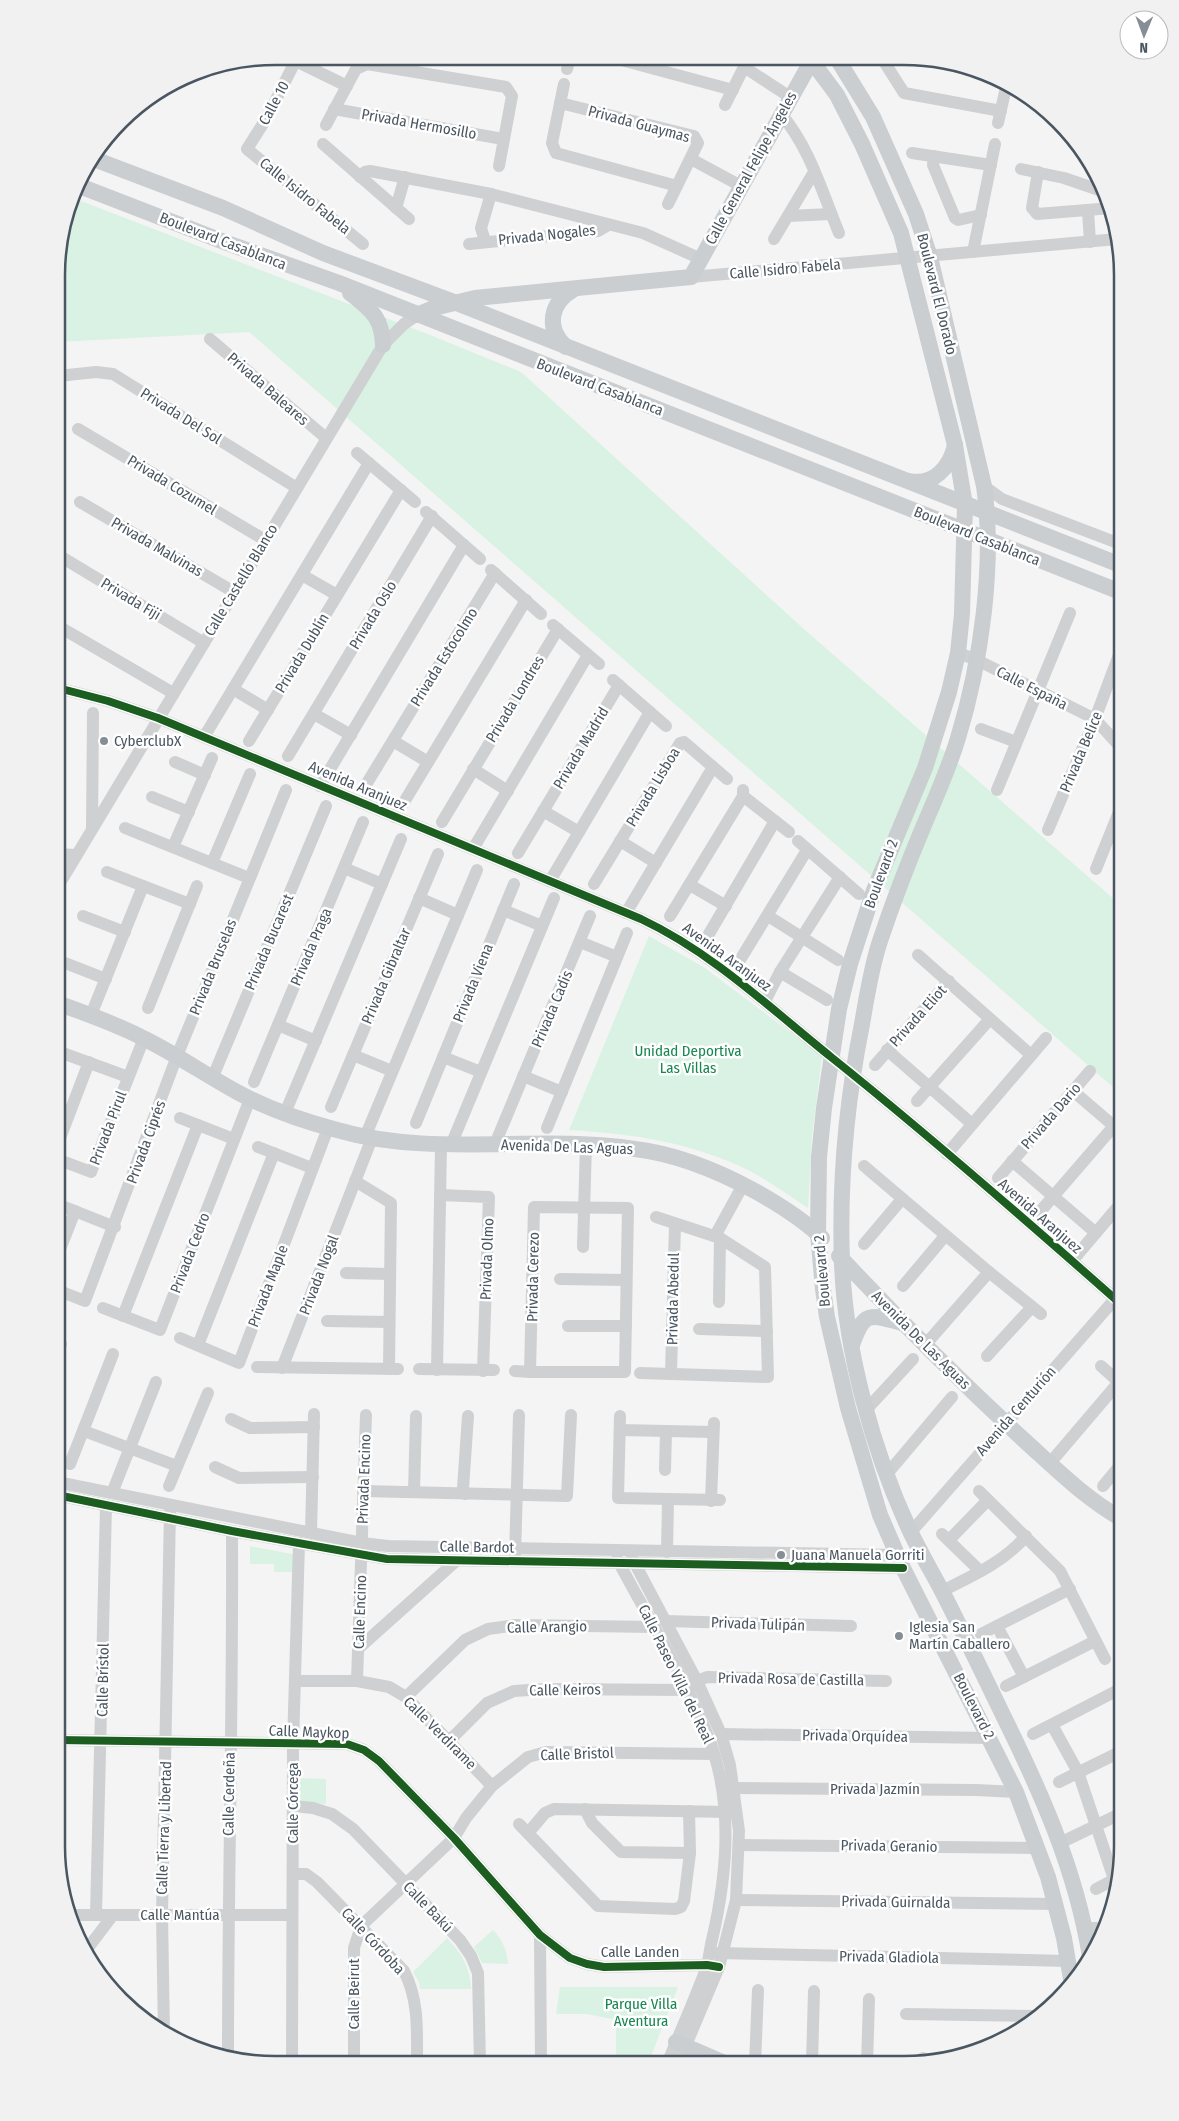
<svg xmlns="http://www.w3.org/2000/svg" width="1179" height="2121" viewBox="0 0 1179 2121" font-family="'Fira Sans Condensed',sans-serif">
  <style>
    .green { fill: #d9f2e3 }
    .lines { fill: none; stroke-linecap: round; stroke-linejoin: round }
    .minor { stroke: #ced0d2; stroke-width: 12 }
    .major { stroke: #caced1; stroke-width: 16 }
    .cycleway-casing { stroke: #fff; stroke-width: 11 }
    .cycleway { stroke: #1b5e20; stroke-width: 8 }
    .poi-dot { fill: #868d94; stroke: #fff; stroke-width: 2 }
    .labels { text-anchor: middle; stroke-width: 5; stroke-linejoin: round; paint-order: stroke }
    .street-label { font-size: 15px; fill: #4a5661; stroke: #fff }
    .poi-label { font-size: 15px; fill: #4a5661; stroke: #fff; text-anchor: start }
    .park-label { font-size: 15px; fill: #17864f; stroke: #fff }
    .rim { fill: none; stroke: #4a5661; stroke-width: 2.5 }
  </style>
  <rect width="100%" height="100%" fill="#f4f4f4"/>
  <!-- green -->
  <g class="green">
    <polygon points="73,198 430,335 521,372 805,630 1123,907 1122,1095 249,332 58,342 58,247"/>
    <path d="M649,936L705,968L822,1056L812,1137L808,1208C789,1196 771,1182 750,1171C691,1142 634,1134 569,1130Z"/>
    <polygon points="250,1546 297,1555 297,1572 274,1572 274,1564 250,1564"/>
    <polygon points="300,1778 326,1779 326,1804 299,1802"/>
    <path d="M493,1930C502,1939 507,1950 508,1964L482,1963L474,1947Z"/>
    <path d="M447,1938C462,1954 470,1967 471,1989H420L419,1982L413,1972Z"/>
    <polygon points="560,1987 678,1987 648,2064 616,2064 616,2020 587,2014 556,2014"/>
  </g>
  <g class="lines">
    <!-- minor -->
    <g class="minor">
      <polyline points="298,56 266,119 247,149 363,244"/>
      <polyline points="614,58 733,90"/>
      <polyline points="883,60 904,93 1001,111"/>
      <polyline points="296,61 347,86"/>
      <polyline points="744,67 790,97"/>
      <polyline points="567,69 570,58"/>
      <polyline points="564,84 552,143 556,153 677,186"/>
      <polyline points="560,103 694,136 698,143 668,204"/>
      <polyline points="725,105 748,59"/>
      <polyline points="334,109 503,139"/>
      <polyline points="1050,113 1051,117 1057,120"/>
      <path d="M781,114C810,148 822,192 839,233"/>
      <polyline points="998,123 1007,83"/>
      <polyline points="326,125 356,69 367,64 506,87 512,96 499,166"/>
      <polyline points="323,144 409,219"/>
      <polyline points="912,153 991,165"/>
      <polyline points="934,156 933,165 955,218 958,220 981,215"/>
      <polyline points="691,159 741,186"/>
      <polyline points="1021,169 1064,178 1105,192"/>
      <polyline points="1038,172 1032,208 1037,214 1112,208"/>
      <polyline points="360,177 365,172 370,171 491,194 643,233 701,259"/>
      <polyline points="396,208 405,177"/>
      <polyline points="1088,211 1090,242"/>
      <polyline points="788,216 831,214"/>
      <polyline points="774,239 814,172"/>
      <polyline points="485,241 481,228 491,194"/>
      <polyline points="469,244 589,232 598,231 608,225"/>
      <polyline points="973,252 995,144"/>
      <polyline points="691,277 1117,239"/>
      <polyline points="210,339 326,438"/>
      <polyline points="58,376 96,372 113,374 297,488"/>
      <polyline points="78,429 265,540"/>
      <polyline points="357,453 415,502"/>
      <polyline points="984,486 1002,499 1123,545"/>
      <polyline points="80,502 234,592"/>
      <polyline points="426,512 480,559"/>
      <polyline points="58,555 204,643"/>
      <polyline points="491,570 541,614"/>
      <polyline points="302,575 337,595"/>
      <polyline points="553,625 599,664"/>
      <polyline points="58,626 173,693"/>
      <polyline points="958,653 977,660 1095,719 1123,750"/>
      <polyline points="613,680 666,726"/>
      <path d="M58,688L108,701L158,718L641,919C713,953 770,1008 831,1057C930,1136 1027,1221 1122,1305"/>
      <polyline points="233,689 268,710"/>
      <polyline points="314,714 351,735"/>
      <polyline points="981,729 1016,742"/>
      <polyline points="204,737 369,463"/>
      <polyline points="249,741 401,490"/>
      <polyline points="393,741 428,762"/>
      <polyline points="288,756 432,516"/>
      <polyline points="175,762 205,775"/>
      <polyline points="473,769 508,791"/>
      <polyline points="320,786 464,545"/>
      <polyline points="364,788 495,573"/>
      <polyline points="743,790 743,796 789,832"/>
      <polyline points="997,790 1070,613"/>
      <polyline points="152,797 189,812"/>
      <polyline points="543,811 579,832"/>
      <polyline points="395,817 526,600"/>
      <polyline points="442,822 558,629"/>
      <polyline points="92,827 93,713"/>
      <polyline points="125,828 249,878"/>
      <polyline points="1048,830 1095,719 1123,644"/>
      <polyline points="620,841 656,863"/>
      <polyline points="798,841 859,894"/>
      <polyline points="173,847 212,758"/>
      <polyline points="473,849 588,655"/>
      <polyline points="518,853 619,685"/>
      <polyline points="57,854 76,855"/>
      <polyline points="212,863 250,774"/>
      <polyline points="344,868 382,884"/>
      <polyline points="1096,869 1123,802"/>
      <polyline points="107,872 190,904"/>
      <polyline points="550,881 650,712"/>
      <polyline points="594,884 680,743 684,742 727,779"/>
      <polyline points="690,885 726,906"/>
      <polyline points="57,888 383,345 404,324 417,315"/>
      <polyline points="419,898 458,915"/>
      <polyline points="503,910 542,926"/>
      <polyline points="626,913 713,767"/>
      <polyline points="83,916 125,932"/>
      <polyline points="670,916 743,796"/>
      <polyline points="768,916 838,960"/>
      <polyline points="580,942 617,957"/>
      <polyline points="699,951 775,821"/>
      <polyline points="918,955 1031,1055"/>
      <polyline points="740,960 807,850"/>
      <polyline points="60,961 106,979"/>
      <polyline points="780,972 827,1000"/>
      <polyline points="765,1001 780,972 840,877"/>
      <polyline points="148,1008 197,886"/>
      <polyline points="91,1015 143,886"/>
      <polyline points="278,1025 316,1041"/>
      <polyline points="57,1031 59,1025"/>
      <polyline points="887,1050 972,1124"/>
      <polyline points="57,1051 128,1077"/>
      <polyline points="353,1055 392,1071"/>
      <polyline points="443,1057 481,1072"/>
      <polyline points="875,1065 949,981"/>
      <polyline points="523,1076 562,1092"/>
      <polyline points="212,1079 326,806"/>
      <polyline points="254,1082 363,822"/>
      <polyline points="1073,1091 1122,1133"/>
      <polyline points="917,1101 990,1019"/>
      <polyline points="331,1107 438,854"/>
      <polyline points="285,1113 401,839"/>
      <polyline points="180,1118 234,1139"/>
      <polyline points="416,1123 514,884"/>
      <polyline points="547,1128 627,933"/>
      <polyline points="365,1137 477,870"/>
      <polyline points="495,1144 590,916"/>
      <polyline points="451,1145 554,898"/>
      <polyline points="57,1146 89,1062"/>
      <polyline points="258,1147 312,1168"/>
      <polyline points="947,1154 1046,1038"/>
      <polyline points="57,1159 91,1172 144,1038"/>
      <polyline points="1012,1161 1096,1233"/>
      <polyline points="864,1166 989,1272 1041,1314"/>
      <polyline points="998,1178 1090,1071"/>
      <polyline points="355,1181 391,1203 389,1369"/>
      <polyline points="440,1195 489,1197 483,1371"/>
      <polyline points="57,1204 115,1227"/>
      <polyline points="1038,1214 1114,1126"/>
      <polyline points="715,1236 743,1185"/>
      <polyline points="864,1244 902,1199"/>
      <polyline points="583,1247 586,1144"/>
      <polyline points="57,1257 75,1211"/>
      <polyline points="1072,1261 1122,1202"/>
      <polyline points="346,1273 390,1274"/>
      <polyline points="560,1279 626,1280"/>
      <polyline points="903,1286 945,1236"/>
      <polyline points="57,1290 85,1301 177,1056 286,790"/>
      <polyline points="719,1302 720,1238"/>
      <polyline points="103,1308 160,1330 250,1099"/>
      <polyline points="123,1316 198,1125"/>
      <polyline points="327,1321 389,1322"/>
      <polyline points="568,1326 626,1326"/>
      <polyline points="699,1329 767,1331"/>
      <polyline points="180,1338 239,1363 328,1128"/>
      <polyline points="198,1345 274,1153"/>
      <polyline points="925,1345 989,1272"/>
      <polyline points="57,1354 61,1344"/>
      <polyline points="987,1356 1032,1307"/>
      <polyline points="1101,1366 1122,1385"/>
      <polyline points="257,1367 398,1369"/>
      <polyline points="282,1368 372,1138"/>
      <polyline points="419,1369 494,1370"/>
      <polyline points="437,1370 441,1145"/>
      <polyline points="515,1371 530,1372 625,1372 628,1208 534,1207 530,1372"/>
      <polyline points="640,1373 768,1377 765,1267 720,1238 656,1217"/>
      <polyline points="671,1374 675,1224"/>
      <polyline points="866,1410 913,1359"/>
      <polyline points="620,1416 618,1498 720,1500"/>
      <polyline points="231,1419 250,1428 314,1427"/>
      <polyline points="620,1430 713,1432"/>
      <polyline points="84,1431 177,1466"/>
      <polyline points="1050,1463 1119,1382"/>
      <polyline points="70,1464 113,1354"/>
      <polyline points="215,1467 239,1478 313,1477"/>
      <polyline points="665,1470 666,1431"/>
      <polyline points="887,1474 952,1397"/>
      <polyline points="57,1482 362,1543 388,1546 897,1555"/>
      <polyline points="169,1486 208,1393"/>
      <polyline points="1103,1486 1122,1463"/>
      <polyline points="363,1491 567,1496 571,1415"/>
      <polyline points="979,1491 1060,1571 1105,1659"/>
      <polyline points="414,1492 416,1416"/>
      <polyline points="112,1493 156,1382"/>
      <polyline points="465,1494 463,1488 468,1416"/>
      <polyline points="57,1495 232,1531 387,1559 903,1568"/>
      <polyline points="711,1501 714,1423"/>
      <polyline points="311,1532 314,1414"/>
      <polyline points="911,1532 1122,1291"/>
      <polyline points="942,1534 980,1571"/>
      <polyline points="949,1540 988,1500"/>
      <polyline points="667,1552 668,1500"/>
      <polyline points="515,1557 519,1415"/>
      <polyline points="632,1558 697,1681 721,1734 730,1765 739,1831 736,1900 719,1967 678,2064"/>
      <path d="M617,1559C647,1616 682,1671 706,1731C734,1798 728,1871 712,1940C710,1948 709,1957 707,1966C695,1999 680,2032 667,2064"/>
      <path d="M942,1591C972,1576 1004,1562 1026,1536"/>
      <polyline points="665,1621 851,1626"/>
      <polyline points="997,1626 1024,1677"/>
      <polyline points="981,1634 1070,1589"/>
      <polyline points="359,1648 456,1561"/>
      <polyline points="295,1681 357,1681 389,1687 406,1697 492,1786"/>
      <polyline points="357,1681 366,1415"/>
      <polyline points="1006,1686 1095,1641"/>
      <polyline points="406,1697 465,1640 488,1629 516,1625 654,1627"/>
      <polyline points="1052,1725 1078,1772 1114,1879"/>
      <polyline points="721,1734 990,1738"/>
      <polyline points="1033,1734 1122,1688"/>
      <polyline points="56,1740 347,1744 364,1750 379,1761 454,1838 540,1935 570,1958 587,1964 604,1967 707,1965 719,1967"/>
      <polyline points="448,1742 487,1703 514,1691 545,1689 686,1690 697,1681 707,1677 886,1681"/>
      <polyline points="1059,1782 1122,1751"/>
      <polyline points="734,1788 976,1790 1016,1792"/>
      <polyline points="293,1806 313,1808 332,1814 353,1829 460,1940 471,1956 478,1973 480,2064"/>
      <polyline points="585,1809 592,1823 621,1852 690,1853"/>
      <polyline points="519,1824 598,1906 675,1909 681,1907 684,1901 690,1853 689,1811"/>
      <polyline points="528,1833 545,1813 554,1809 731,1812"/>
      <polyline points="1060,1843 1122,1813"/>
      <polyline points="739,1845 1038,1848"/>
      <path d="M293,1874H306L317,1882L404,1971C419,2000 417,2031 417,2063"/>
      <polyline points="1096,1889 1119,1877"/>
      <polyline points="736,1900 1056,1904"/>
      <polyline points="68,1915 292,1915"/>
      <polyline points="96,1915 106,1506"/>
      <polyline points="1085,1928 1107,1928"/>
      <polyline points="540,1935 541,2064"/>
      <polyline points="85,1952 113,1915"/>
      <polyline points="715,1953 1068,1961"/>
      <polyline points="906,2014 1041,2016"/>
      <polyline points="164,2033 162,1915 170,1511"/>
      <path d="M228,2057C228,1882 233,1706 232,1531"/>
      <polyline points="923,2062 923,2058"/>
      <polyline points="292,2063 293,1744 299,1543"/>
      <polyline points="354,2063 354,1948 361,1926 454,1838 466,1818 492,1786 528,1757 546,1752 714,1754"/>
      <polyline points="755,2064 758,1990"/>
      <polyline points="812,2064 814,1991"/>
      <polyline points="867,2065 869,1999"/>
    </g>
    <!-- major -->
    <g class="major">
      <polyline points="811,60 837,95 862,144 901,233 955,445 965,505 962,614 958,653 949,692 925,768 874,890 850,964 839,1009 824,1108 819,1157 818,1234 823,1289 827,1317 848,1408 880,1515 903,1568 1016,1792 1048,1877 1064,1938 1072,1985"/>
      <path d="M838,60L873,117L916,214L930,257L984,486C995,564 981,663 958,738C949,768 936,797 924,825C908,863 893,902 880,941C871,968 867,996 862,1024C846,1104 839,1181 842,1263C845,1350 873,1452 910,1531C920,1552 932,1572 943,1593C963,1632 982,1672 1001,1711C1040,1790 1076,1869 1090,1957"/>
      <polyline points="94,159 223,208 323,253 454,302 1123,566"/>
      <polyline points="77,185 227,243 339,283 1123,593"/>
      <path d="M350,293C371,310 382,317 383,345"/>
      <polyline points="417,315 434,308 475,298 691,277 812,60"/>
      <path d="M566,347C545,328 550,303 574,289"/>
      <path d="M909,481C934,486 950,467 955,445"/>
      <path d="M57,1003C87,1014 117,1024 145,1039C177,1055 206,1075 237,1092C268,1109 303,1121 337,1130C434,1158 536,1134 635,1149C677,1154 718,1171 755,1191C778,1204 803,1219 822,1238"/>
      <path d="M839,1256C899,1320 961,1382 1025,1441C1056,1469 1086,1499 1122,1519"/>
      <path d="M852,1345C864,1311 869,1314 902,1323"/>
      <polyline points="676,2042 727,2064"/>
    </g>
    <defs>
      <g id="cycleway">
        <path d="M58,688L108,701L158,718L641,919C713,953 770,1008 831,1057C930,1136 1027,1221 1122,1305"/>
        <polyline points="57,1495 232,1531 387,1559 903,1568"/>
        <polyline points="56,1740 347,1744 364,1750 379,1761 454,1838 540,1935 570,1958 587,1964 604,1967 707,1965 719,1967"/>
      </g>
    </defs>
    <!-- cycleway casing -->
    <use href="#cycleway" class="cycleway-casing"/>
    <!-- cycleway -->
    <use href="#cycleway" class="cycleway"/>
  </g>
  <!-- markers -->
  <g class="poi-dot">
    <circle cx="104" cy="741" r="5"/>
    <circle cx="781" cy="1555" r="5"/>
    <circle cx="899" cy="1636" r="5"/>
  </g>
  <g class="labels">
    <!-- street labels -->
    <g class="street-label">
      <text transform="translate(274 103) rotate(-62)" y="5">Calle 10</text>
      <text transform="translate(419 124) rotate(10)" y="5">Privada Hermosillo</text>
      <text transform="translate(639 124) rotate(15)" y="5">Privada Guaymas</text>
      <text transform="translate(751 168) rotate(-61)" y="5">Calle General Felipe Ángeles</text>
      <text transform="translate(305 196) rotate(39)" y="5">Calle Isidro Fabela</text>
      <text transform="translate(547 235) rotate(-6)" y="5">Privada Nogales</text>
      <text transform="translate(223 241) rotate(21)" y="5">Boulevard Casablanca</text>
      <text transform="translate(785 269) rotate(-5)" y="5">Calle Isidro Fabela</text>
      <text transform="translate(937 294) rotate(76)" y="5">Boulevard El Dorado</text>
      <text transform="translate(600 387) rotate(21)" y="5">Boulevard Casablanca</text>
      <text transform="translate(268 389) rotate(41)" y="5">Privada Baleares</text>
      <text transform="translate(181 416) rotate(32)" y="5">Privada Del Sol</text>
      <text transform="translate(172 485) rotate(31)" y="5">Privada Cozumel</text>
      <text transform="translate(977 536) rotate(22)" y="5">Boulevard Casablanca</text>
      <text transform="translate(157 547) rotate(30)" y="5">Privada Malvinas</text>
      <text transform="translate(241 580) rotate(-59)" y="5">Calle Castelló Blanco</text>
      <text transform="translate(131 599) rotate(31)" y="5">Privada Fiji</text>
      <text transform="translate(373 615) rotate(-59)" y="5">Privada Oslo</text>
      <text transform="translate(302 653) rotate(-59)" y="5">Privada Dublín</text>
      <text transform="translate(444 657) rotate(-58)" y="5">Privada Estocolmo</text>
      <text transform="translate(1032 688) rotate(27)" y="5">Calle España</text>
      <text transform="translate(515 699) rotate(-59)" y="5">Privada Londres</text>
      <text transform="translate(581 748) rotate(-59)" y="5">Privada Madrid</text>
      <text transform="translate(1081 752) rotate(-67)" y="5">Privada Belíce</text>
      <text transform="translate(358 786) rotate(23)" y="5">Avenida Aranjuez</text>
      <text transform="translate(653 787) rotate(-59)" y="5">Privada Lisboa</text>
      <text transform="translate(881 874) rotate(-70)" y="5">Boulevard 2</text>
      <text transform="translate(269 942) rotate(-67)" y="5">Privada Bucarest</text>
      <text transform="translate(311 947) rotate(-67)" y="5">Privada Praga</text>
      <text transform="translate(727 957) rotate(36)" y="5">Avenida Aranjuez</text>
      <text transform="translate(213 967) rotate(-68)" y="5">Privada Bruselas</text>
      <text transform="translate(386 976) rotate(-67)" y="5">Privada Gibraltar</text>
      <text transform="translate(473 983) rotate(-68)" y="5">Privada Viena</text>
      <text transform="translate(552 1009) rotate(-67)" y="5">Privada Cadis</text>
      <text transform="translate(918 1016) rotate(-48)" y="5">Privada Eliot</text>
      <text transform="translate(1051 1116) rotate(-49)" y="5">Privada Dario</text>
      <text transform="translate(108 1128) rotate(-69)" y="5">Privada Pirul</text>
      <text transform="translate(146 1142) rotate(-70)" y="5">Privada Ciprés</text>
      <text transform="translate(567 1147) rotate(2)" y="5">Avenida De Las Aguas</text>
      <text transform="translate(1040 1216) rotate(41)" y="5">Avenida Aranjuez</text>
      <text transform="translate(190 1253) rotate(-69)" y="5">Privada Cedro</text>
      <text transform="translate(487 1259) rotate(-88)" y="5">Privada Olmo</text>
      <text transform="translate(822 1271) rotate(-95)" y="5">Boulevard 2</text>
      <text transform="translate(319 1275) rotate(-69)" y="5">Privada Nogal</text>
      <text transform="translate(533 1277) rotate(-89)" y="5">Privada Cerezo</text>
      <text transform="translate(268 1286) rotate(-69)" y="5">Privada Maple</text>
      <text transform="translate(673 1299) rotate(-89)" y="5">Privada Abedul</text>
      <text transform="translate(921 1340) rotate(45)" y="5">Avenida De Las Aguas</text>
      <text transform="translate(1016 1411) rotate(-49)" y="5">Avenida Centurión</text>
      <text transform="translate(364 1479) rotate(-88)" y="5">Privada Encino</text>
      <text transform="translate(477 1547) rotate(1)" y="5">Calle Bardot</text>
      <text transform="translate(360 1612) rotate(-88)" y="5">Calle Encino</text>
      <text transform="translate(758 1624) rotate(2)" y="5">Privada Tulipán</text>
      <text transform="translate(547 1627) rotate(-1)" y="5">Calle Arangio</text>
      <text transform="translate(676 1674) rotate(64)" y="5">Calle Paseo Villa del Real</text>
      <text transform="translate(791 1679) rotate(1)" y="5">Privada Rosa de Castilla</text>
      <text transform="translate(103 1680) rotate(-89)" y="5">Calle Brístol</text>
      <text transform="translate(565 1690) rotate(-1)" y="5">Calle Keiros</text>
      <text transform="translate(974 1706) rotate(63)" y="5">Boulevard 2</text>
      <text transform="translate(309 1732) rotate(2)" y="5">Calle Maykop</text>
      <text transform="translate(440 1733) rotate(45)" y="5">Calle Verdirame</text>
      <text transform="translate(855 1736) rotate(1)" y="5">Privada Orquídea</text>
      <text transform="translate(577 1754) rotate(-2)" y="5">Calle Bristol</text>
      <text x="875" y="1794">Privada Jazmín</text>
      <text transform="translate(229 1794) rotate(-89)" y="5">Calle Cerdeña</text>
      <text transform="translate(293 1803) rotate(-90)" y="5">Calle Córcega</text>
      <text transform="translate(164 1828) rotate(-88)" y="5">Calle Tierra y Libertad</text>
      <text transform="translate(889 1846) rotate(1)" y="5">Privada Geranio</text>
      <text transform="translate(896 1902) rotate(1)" y="5">Privada Guirnalda</text>
      <text transform="translate(428 1907) rotate(46)" y="5">Calle Bakú</text>
      <text x="180" y="1920">Calle Mantúa</text>
      <text transform="translate(373 1941) rotate(47)" y="5">Calle Córdoba</text>
      <text x="640" y="1957">Calle Landen</text>
      <text transform="translate(889 1957) rotate(1)" y="5">Privada Gladiola</text>
      <text transform="translate(354 1994) rotate(-90)" y="5">Calle Beirut</text>
    </g>
    <!-- poi labels -->
    <g class="poi-label">
      <text x="114" y="746">CyberclubX</text>
      <text x="791" y="1560">Juana Manuela Gorriti</text>
      <text x="909" y="1632">Iglesia San<tspan x="909" dy="17">Martín Caballero</tspan></text>
    </g>
    <!-- park labels -->
    <g class="park-label">
      <text x="688" y="1056">Unidad Deportiva<tspan x="688" dy="17">Las Villas</tspan></text>
      <text x="641" y="2009">Parque Villa<tspan x="641" dy="17">Aventura</tspan></text>
    </g>
  </g>
  <!-- crop -->
  <path d="M0 0H1179V2121H0ZM275 65H904A210 210 0 0 1 1114 275V1846A210 210 0 0 1 904 2056H275A210 210 0 0 1 65 1846V275A210 210 0 0 1 275 65Z" fill="#f1f1f2" fill-rule="evenodd"/>
  <path class="rim" d="M275 65H904A210 210 0 0 1 1114 275V1846A210 210 0 0 1 904 2056H275A210 210 0 0 1 65 1846V275A210 210 0 0 1 275 65Z"/>
  <!-- north arrow -->
  <g transform="translate(1144 35) rotate(181)"><circle r="24" fill="#ffffff" stroke="#b7bbc0"/>
  <path d="M0-4L9 19L0 12L-9 19Z" fill="#868d94"/>
  <text y="-8" font-size="14" font-weight="bold" text-anchor="middle" fill="#4a5661">N</text>
  </g>
</svg>
